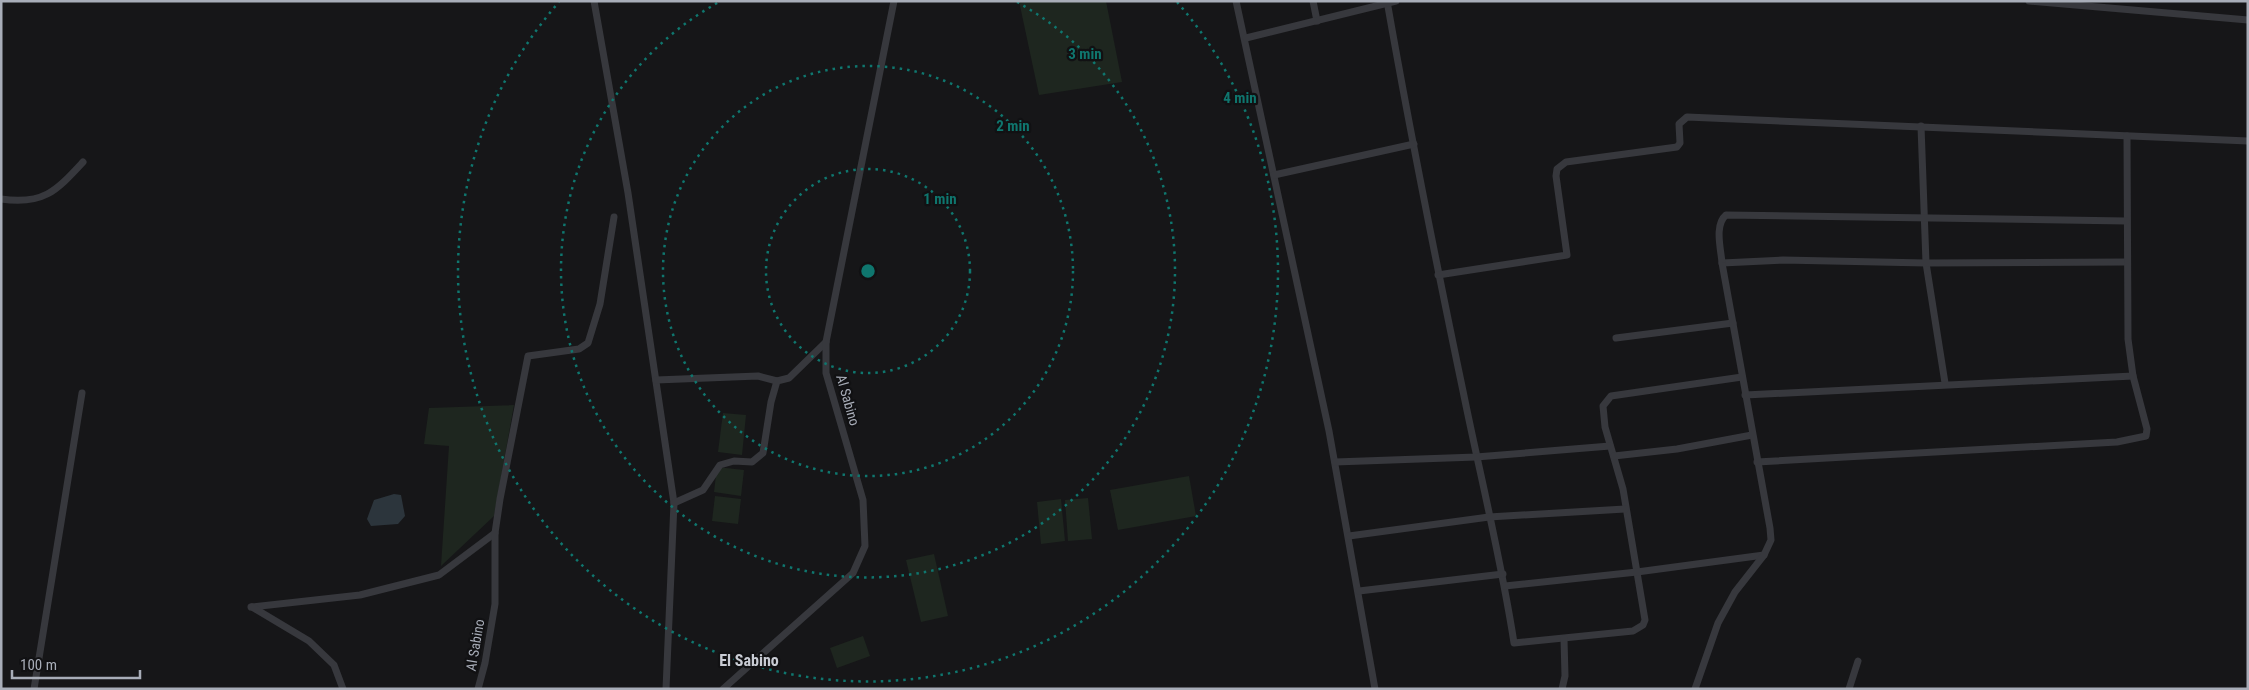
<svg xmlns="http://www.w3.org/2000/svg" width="2249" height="690" viewBox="0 0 2249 690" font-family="'Roboto Condensed',sans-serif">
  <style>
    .green { fill: #1e261f }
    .water { fill: #2c353c }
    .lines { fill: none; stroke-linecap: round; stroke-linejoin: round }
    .street { stroke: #37383d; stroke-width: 7 }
    .ring { fill: none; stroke: #0f766e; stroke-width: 2.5; stroke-dasharray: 2.5 5 }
    .labels { text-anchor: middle; stroke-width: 4.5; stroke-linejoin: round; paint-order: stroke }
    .street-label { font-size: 14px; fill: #a8adb8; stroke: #111113 }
    .quarter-label { font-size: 16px; font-weight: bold; fill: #c9ccd4; stroke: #111113 }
    .centre { fill: #0f766e; stroke: #111113; stroke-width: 2.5 }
    .ring-label { font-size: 15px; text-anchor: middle; font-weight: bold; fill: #0f766e; stroke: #111113; stroke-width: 4.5; stroke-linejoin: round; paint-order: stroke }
  </style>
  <rect width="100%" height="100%" fill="#161618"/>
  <!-- green -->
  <g class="green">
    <polygon points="1019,1 1106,1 1122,82 1039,95"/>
    <polygon points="514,405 494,516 441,566 449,446 424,444 429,408"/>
    <polygon points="723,413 746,415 742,455 718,452"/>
    <polygon points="717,467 744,470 741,496 714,492"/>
    <polygon points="1189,476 1196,516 1118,530 1110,490"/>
    <polygon points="715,496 741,499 738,524 712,521"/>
    <polygon points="1088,498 1092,539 1068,541 1065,500"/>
    <polygon points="1061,499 1065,541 1041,544 1037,502"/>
    <polygon points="934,554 948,616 921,622 906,560"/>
    <polygon points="863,636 870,656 837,668 830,648"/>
  </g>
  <!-- water -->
  <polygon class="water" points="394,494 401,495 405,516 398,524 371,526 367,519 374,500"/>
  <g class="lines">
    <!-- street -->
    <g class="street">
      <polyline points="594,1 628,193 674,503 666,689"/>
      <polyline points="1236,1 1329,431 1375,689"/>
      <polyline points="1313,1 1317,21"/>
      <path d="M1387,1C1410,132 1436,262 1463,391C1480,475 1501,558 1514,643L1633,631L1643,625L1645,620L1623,489L1605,427L1603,406L1611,396L1742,377"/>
      <polyline points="2029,1 2248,20"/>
      <polyline points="1246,38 1396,1"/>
      <polyline points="1921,126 1926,263 1945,383"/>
      <polyline points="1274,175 1414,144"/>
      <path d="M1,199C44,205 56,191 83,162"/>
      <polyline points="1722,263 1783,260 1926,263 2126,262"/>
      <polyline points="1438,275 1567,255 1556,176 1557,169 1566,162 1677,147 1680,143 1679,124 1687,117 2248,141"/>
      <polyline points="1616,338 1733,323"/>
      <polyline points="656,380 758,376 777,381 789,378 826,342"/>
      <polyline points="1745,395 2133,376"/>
      <polyline points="1614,456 1677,449 1752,435"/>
      <polyline points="1335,462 1476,457 1610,446"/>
      <polyline points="1757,462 2117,442 2146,436 2147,429 2133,376 2128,339 2127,136"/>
      <polyline points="674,503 703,490 720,465 734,461 752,462 763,453 771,402 777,381"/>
      <polyline points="1349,536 1489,517 1625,509"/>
      <polyline points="1505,586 1637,572 1764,555"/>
      <polyline points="1359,591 1503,574"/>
      <polyline points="251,607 360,595 439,575 495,533"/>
      <polyline points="252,607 309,641 334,665 343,689"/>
      <polyline points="34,689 82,393"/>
      <polyline points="478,689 485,663 495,604 495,533 500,499 528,356 579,349 588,343 600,304 614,217"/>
      <polyline points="723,689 853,573 865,546 863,500 826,373 826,342 894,1"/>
      <polyline points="1562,689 1565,676 1564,639"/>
      <path d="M1695,689L1718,623L1735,592L1764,555L1771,540L1770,528L1722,263C1721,249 1714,225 1726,215L2126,221"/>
      <polyline points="1849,689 1858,661"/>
    </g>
  </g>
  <!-- distance rings -->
  <g class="ring">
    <circle cx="868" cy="271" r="102"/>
    <circle cx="868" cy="271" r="205"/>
    <path d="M1017 2A307 307 0 1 1 719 2"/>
    <path d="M1177 2A410 410 0 1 1 559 2"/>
  </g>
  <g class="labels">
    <!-- street labels -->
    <g class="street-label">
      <text transform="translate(848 400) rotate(74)" y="5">Al Sabino</text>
      <text transform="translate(475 645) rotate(-80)" y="5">Al Sabino</text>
    </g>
    <!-- quarter labels -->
    <g class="quarter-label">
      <text x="749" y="666">El Sabino</text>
    </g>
  </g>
  <circle cx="868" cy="271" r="8" class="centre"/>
  <g class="ring-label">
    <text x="1085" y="59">3 min</text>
    <text x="1240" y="103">4 min</text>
    <text x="1013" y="131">2 min</text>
    <text x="940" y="204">1 min</text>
  </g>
  <!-- border -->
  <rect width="2249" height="690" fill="none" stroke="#a8adb8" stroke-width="5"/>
  <!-- scale -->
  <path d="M12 670v8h128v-8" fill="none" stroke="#a8adb8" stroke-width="2.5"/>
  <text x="20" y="670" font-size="15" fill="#a8adb8" stroke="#111113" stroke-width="4" paint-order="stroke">100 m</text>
</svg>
